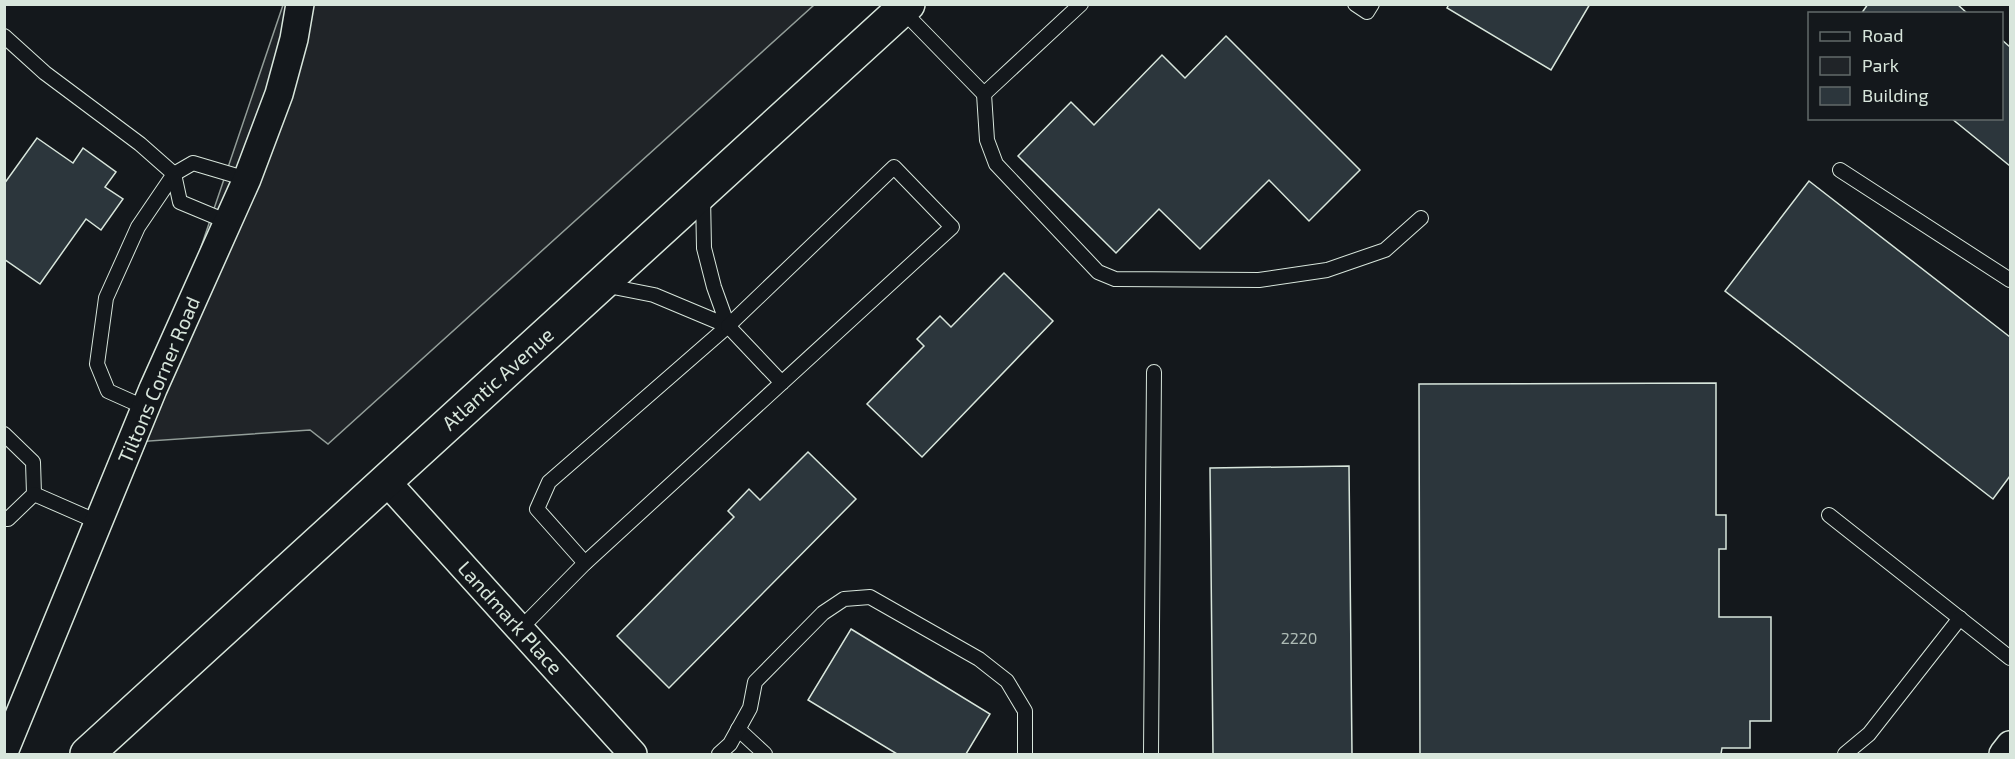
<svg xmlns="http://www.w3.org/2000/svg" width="2015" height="759" viewBox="0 0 2015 759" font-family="'Exo 2',sans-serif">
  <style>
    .green { fill: #202428; stroke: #939e99; stroke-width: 1.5 }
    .building { fill: #2c363c; stroke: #d8e6dc; stroke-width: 1.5 }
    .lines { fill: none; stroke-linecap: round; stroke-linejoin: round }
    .service-casing { stroke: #d8e6dc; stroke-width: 16 }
    .minor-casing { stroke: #d8e6dc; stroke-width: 30 }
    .secondary-casing { stroke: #d8e6dc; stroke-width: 36 }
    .service { stroke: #14181c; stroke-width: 14 }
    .minor { stroke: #14181c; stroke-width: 27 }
    .secondary { stroke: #14181c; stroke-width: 33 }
    .labels { text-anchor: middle; stroke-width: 4.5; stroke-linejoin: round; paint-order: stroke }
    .number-label { font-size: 16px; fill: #adbab4 }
    .street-label { font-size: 20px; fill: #d8e6dc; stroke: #14181c }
  </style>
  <rect width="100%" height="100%" fill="#14181c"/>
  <!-- green -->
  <polygon class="green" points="283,5 814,5 328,444 310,430 135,442"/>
  <!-- building -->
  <g class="building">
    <polygon points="1449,4 1590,4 1551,70 1447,8"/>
    <polygon points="1868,4 1957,4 1968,14 1861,14"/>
    <polygon points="1226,36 1360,170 1309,221 1269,180 1200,249 1159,209 1116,253 1018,156 1071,102 1094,125 1162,55 1185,78"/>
    <polygon points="2002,40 2010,47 2010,166 1951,118 2002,118"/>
    <polygon points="37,138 73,163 83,148 116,172 105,187 123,199 101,230 86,219 40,284 4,259 4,184"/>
    <polygon points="1809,181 2010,337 2010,476 1993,499 1725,291"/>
    <polygon points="1004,273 1053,321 922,457 867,404 924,346 917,339 940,316 951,327"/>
    <polygon points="1716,383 1716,515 1726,515 1726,549 1719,549 1719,617 1771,617 1771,721 1750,721 1750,748 1722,748 1721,754 1420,754 1419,384"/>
    <polygon points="808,452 856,499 669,688 617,636 734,517 728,511 749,489 760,500"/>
    <polygon points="1349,466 1352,754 1213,754 1210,468"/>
    <polygon points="851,629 990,714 966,754 897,754 808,700"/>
  </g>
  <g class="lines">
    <defs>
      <g id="service">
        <polyline points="1355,4 1367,12 1372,4"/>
        <polyline points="902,10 984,94 1081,4"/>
        <polyline points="4,36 45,73 140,144 174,174 138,227 106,298 97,364 108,391 146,408"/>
        <polyline points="984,94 987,140 996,164 1098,272 1115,279 1259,280 1327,270 1385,250 1421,218"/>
        <polyline points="1840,170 2010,280"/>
        <polyline points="228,222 180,202 174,174 193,163 247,179"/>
        <polyline points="603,285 654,295 728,326 714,287 704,248 703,196"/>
        <polyline points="4,434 33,462 34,494 8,519 4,519"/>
        <polyline points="34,494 98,522"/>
        <polyline points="1829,515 2010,658"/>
        <polyline points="585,563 537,509 549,482 728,326"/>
        <polyline points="520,629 585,563 952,227 894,167 728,326 782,383"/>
        <polyline points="738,729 765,754"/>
        <polyline points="719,754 730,744 750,708 755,682 823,613 844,599 870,597 979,659 1007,681 1025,711 1025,754"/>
        <polyline points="1151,754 1154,372"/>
        <polyline points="1845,754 1869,734 1960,618"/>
      </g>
      <g id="minor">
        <polyline points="386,481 633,754"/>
        <polyline points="4,752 153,389 247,179 279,94 294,39 300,4"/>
        <polyline points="2003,754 2010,745"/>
      </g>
      <polyline id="secondary" points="87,754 908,4"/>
    </defs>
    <!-- service casing -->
    <use href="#service" class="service-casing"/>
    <!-- minor casing -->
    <use href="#minor" class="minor-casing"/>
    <!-- secondary casing -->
    <use href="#secondary" class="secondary-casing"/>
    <!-- service -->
    <use href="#service" class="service"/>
    <!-- minor -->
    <use href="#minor" class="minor"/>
    <!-- secondary -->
    <use href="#secondary" class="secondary"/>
  </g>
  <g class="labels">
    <!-- number labels -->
    <g class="number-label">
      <text x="1299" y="644">2220</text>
    </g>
    <!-- street labels -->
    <g class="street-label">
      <text transform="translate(498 379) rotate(-42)" y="7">Atlantic Avenue</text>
      <text transform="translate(159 380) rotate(-67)" y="7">Tiltons Corner Road</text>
      <text transform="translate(510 618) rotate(48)" y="7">Landmark Place</text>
    </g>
  </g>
  <!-- border -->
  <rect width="2015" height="759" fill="none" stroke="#d8e6dc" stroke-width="12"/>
  <!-- legend -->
  <rect x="1808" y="12" width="195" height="108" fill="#14181c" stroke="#626a69" stroke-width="1.5"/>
  <rect x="1820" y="32" width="30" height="9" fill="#14181c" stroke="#626a69" stroke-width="1.5"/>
  <text x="1862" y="42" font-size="18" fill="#d8e6dc">Road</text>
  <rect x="1820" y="57" width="30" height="18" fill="#202428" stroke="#626a69" stroke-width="1.5"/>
  <text x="1862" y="72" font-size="18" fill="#d8e6dc">Park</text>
  <rect x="1820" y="87" width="30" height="18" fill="#2c363c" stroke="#626a69" stroke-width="1.5"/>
  <text x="1862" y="102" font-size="18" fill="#d8e6dc">Building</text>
</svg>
